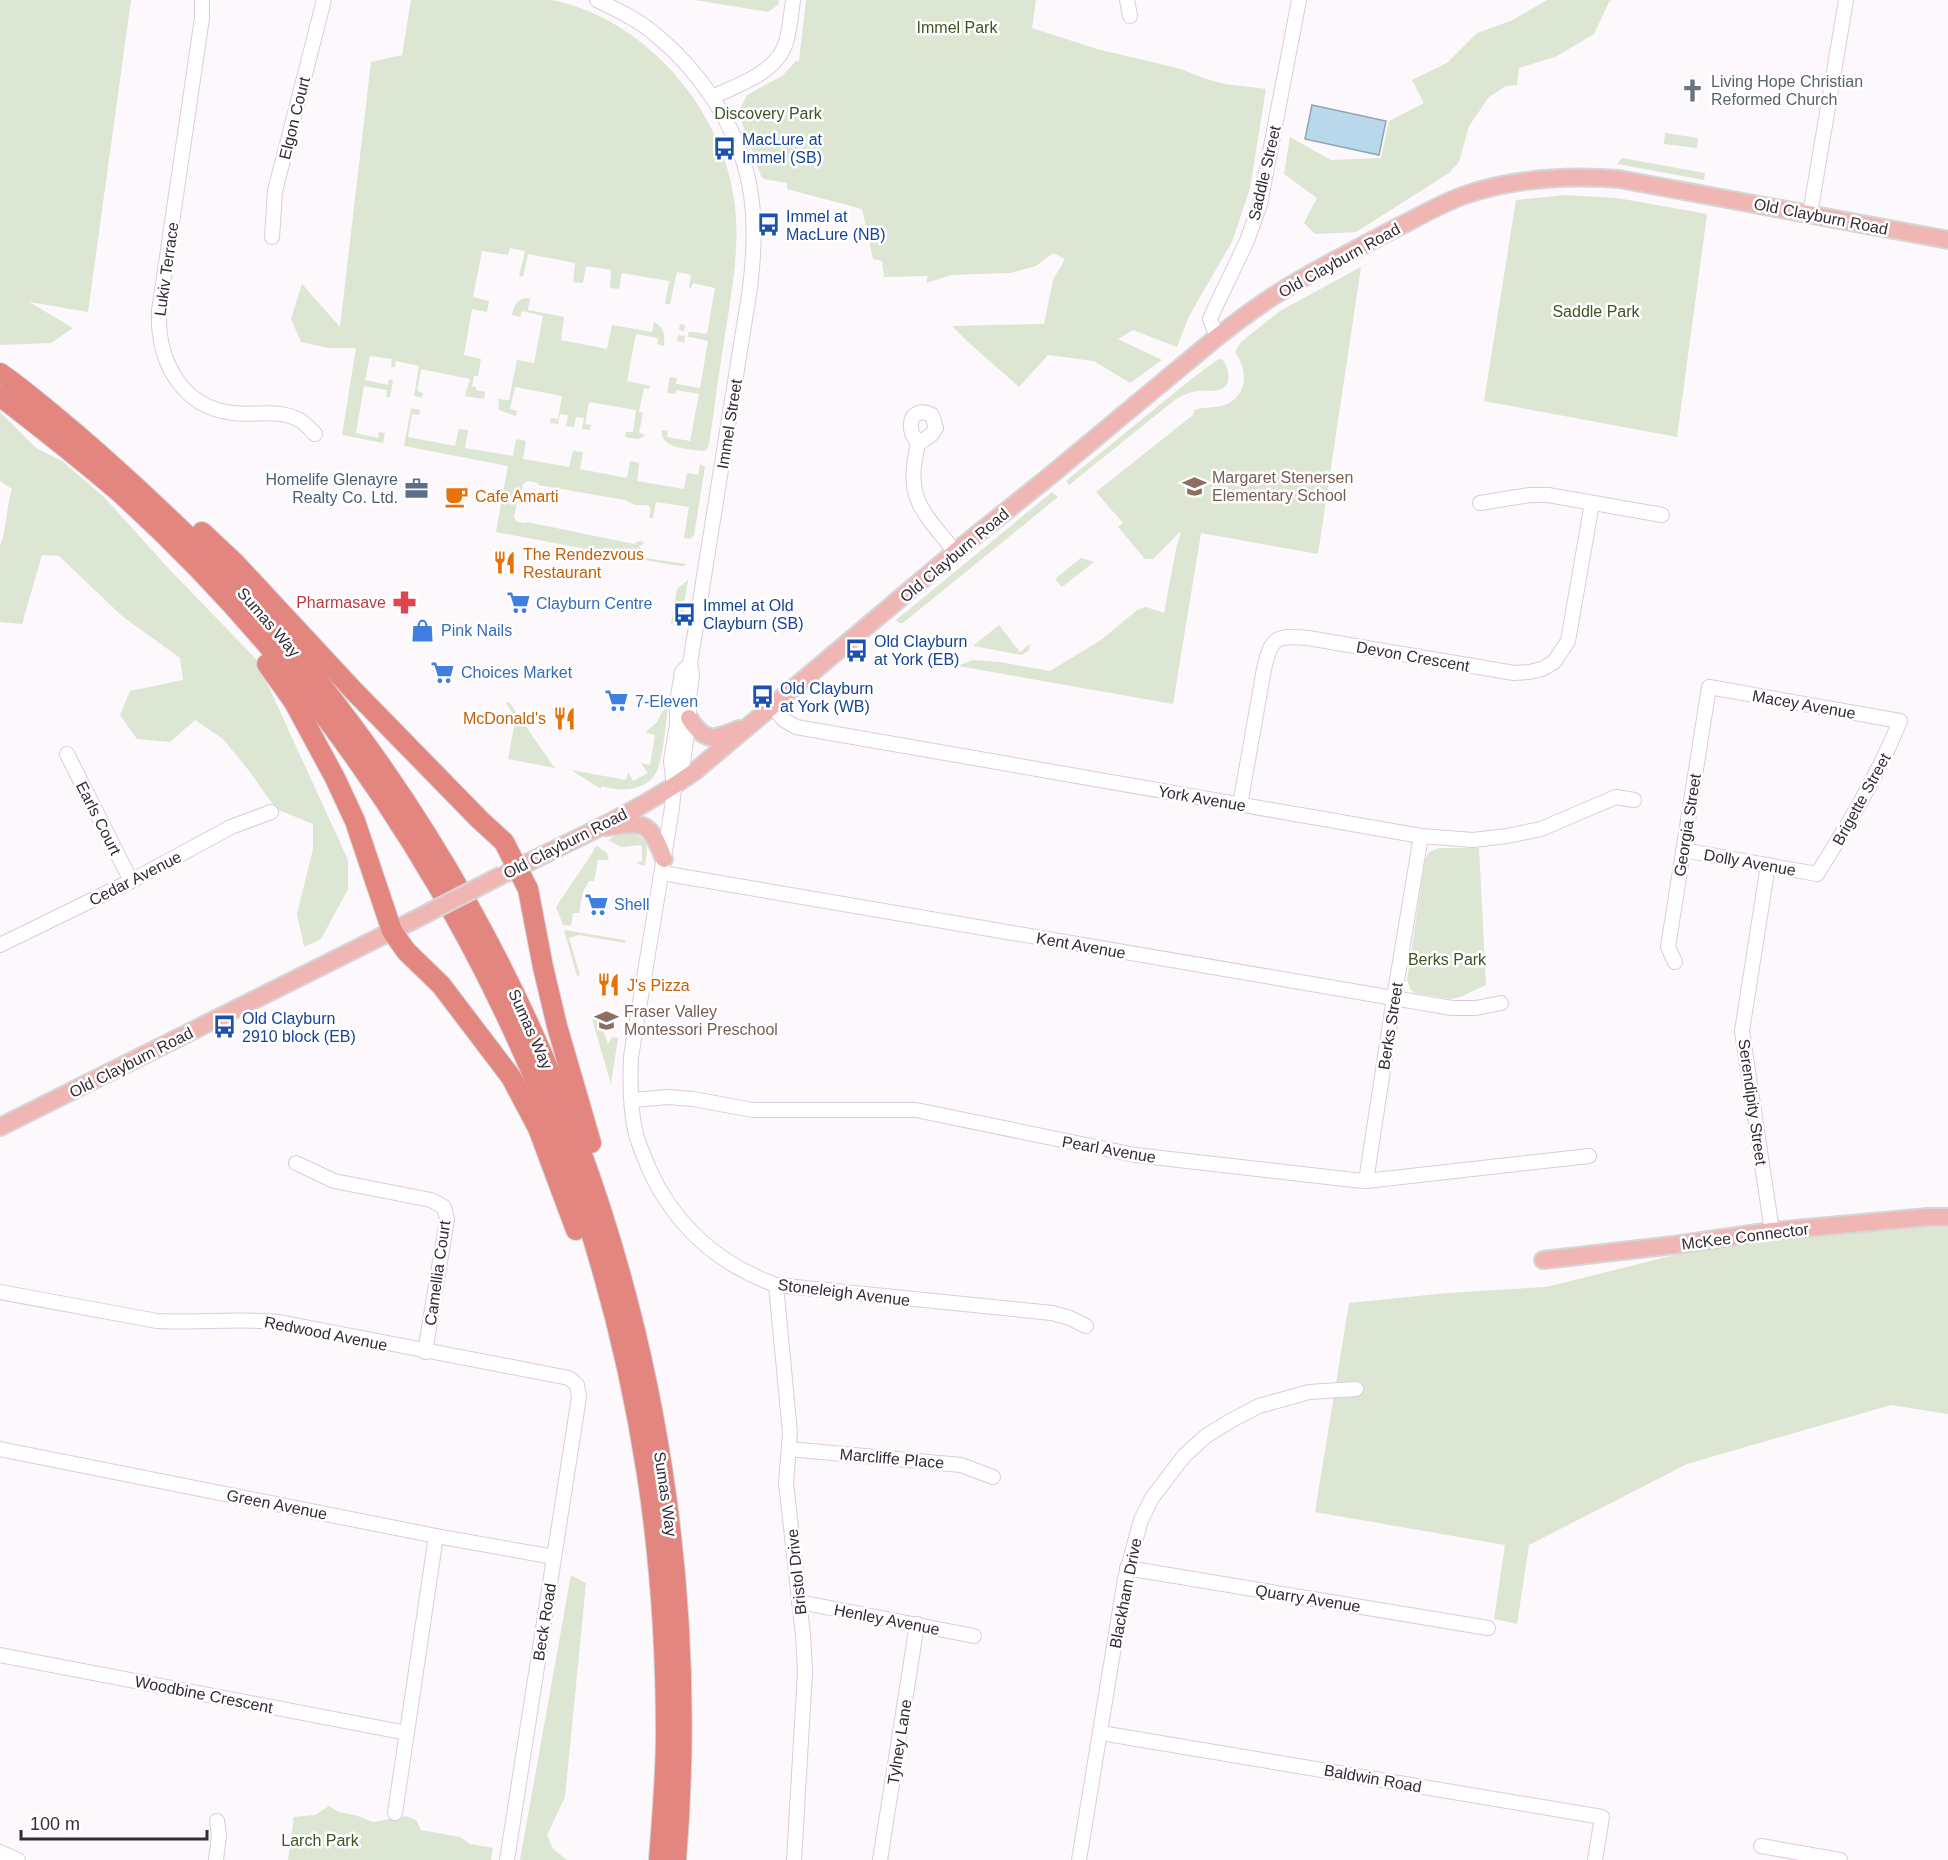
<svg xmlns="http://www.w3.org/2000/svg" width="1948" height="1860" viewBox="0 0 1948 1860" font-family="Arial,sans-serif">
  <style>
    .green { fill: #dce6d2 }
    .water { fill: #b9d8eb; stroke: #91a4b4; stroke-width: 1.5 }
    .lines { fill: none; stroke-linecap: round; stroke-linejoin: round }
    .minor-casing { stroke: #ddcae0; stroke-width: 16 }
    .major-casing { stroke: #d6d5d7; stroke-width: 20 }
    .highway-casing { stroke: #d6d5d7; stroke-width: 22 }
    .minor { stroke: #fff; stroke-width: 14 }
    .major { stroke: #efb6b3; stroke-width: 16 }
    .highway { stroke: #e48680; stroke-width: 20 }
    .major-bridge-casing { stroke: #d6d5d7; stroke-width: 20; stroke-linecap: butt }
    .major-bridge { stroke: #efb6b3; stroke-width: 16 }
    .labels { text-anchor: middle; stroke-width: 5; stroke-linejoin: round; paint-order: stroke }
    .park-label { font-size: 16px; fill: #415427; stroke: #fff }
    .worship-label { font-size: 16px; fill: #5b616d; stroke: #fff; text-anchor: start }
    .street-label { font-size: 16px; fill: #332c35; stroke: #fff }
    .transit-label { font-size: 16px; fill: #164399; stroke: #fff; text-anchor: start }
    .education-label { font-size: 16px; fill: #785e54; stroke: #fff; text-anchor: start }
    .service-label { font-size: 16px; fill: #4e5e75; stroke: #fff; text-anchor: end }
    .food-label { font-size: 16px; fill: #c56008; stroke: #fff; text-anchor: start }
    .health-label { font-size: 16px; fill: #be3a42; stroke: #fff; text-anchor: end }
    .shop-label { font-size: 16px; fill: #366cbe; stroke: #fff; text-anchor: start }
  </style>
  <rect width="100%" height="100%" fill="#fcf8fc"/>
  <!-- green -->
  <g class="green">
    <polygon points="0,0 131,0 88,312 29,302 73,328 51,343 0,345"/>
    <path d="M411,0C443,0 474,0 506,0C521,0 537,0 551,0C643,17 722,108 734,199C740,238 734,276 728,316C723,347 718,378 714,410C712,422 711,438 707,450L702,451C689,449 659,449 662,430L668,431L667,437L690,441L699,394L677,390L675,394L667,393L670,377L677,378L676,384L700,388L708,341L685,336L684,343L677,341L678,335L688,336L689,332L679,330L680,324L685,325L684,331L707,334L715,288L693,283L691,288H689L691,275L677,272L670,304H665L669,281L622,273L619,289L610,288L611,270L586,266L583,283L573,282L575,263L528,254L523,277L519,276L525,251L510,248L508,255L482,251L473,297L489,301L487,312L472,309L464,355L481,359L478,376H474L472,386L476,387V390L485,392L484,399L465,396L470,379L421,369L417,391L423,393L422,398L414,396L419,366L396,361L395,367H391L392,359L370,356L365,380L388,385L389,379L393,380L390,397H386L387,390L364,386L356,433L378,438L379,432L385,433L383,443L342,435L356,348H328L301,342L291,319L302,284L340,327L371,62L402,55Z"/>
    <polygon points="695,0 779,0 778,5 768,12"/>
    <polygon points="806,0 1036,0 1032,28 1097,49 1181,69 1203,78 1225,84 1266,89 1250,188 1232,242 1189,316 1177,347 1133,330 1118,339 1162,360 1130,383 1094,361 1048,355 1019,387 970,344 952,326 1044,324 1053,280 1065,259 1053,253 1036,266 1010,273 951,275 926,283 928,276 884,277 882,261 873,259 862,209 787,189 787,183 764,179 761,176 740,117 740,109 747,95 782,76 796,61 799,61"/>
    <polygon points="1547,0 1612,0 1609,2 1594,34 1555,57 1519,68 1517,85 1506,86 1489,97 1469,126 1459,162 1449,173 1356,232 1315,234 1304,223 1317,198 1284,174 1290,137 1331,160 1381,158 1389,121 1424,103 1412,80 1447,63 1477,33 1513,20"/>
    <polygon points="1665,133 1698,138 1697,148 1664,144"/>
    <polygon points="1622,158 1705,173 1704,180 1617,164"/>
    <polygon points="1564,195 1617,198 1707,214 1677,437 1484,401 1516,200"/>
    <path d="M1361,267L1318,554L1201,533L1173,704L958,666L973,660L1000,662L1050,671L1101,640L1137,610L1146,607L1164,613L1176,549L1181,531L1153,559H1145L1118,527L1123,523L1096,492L1193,415L1194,410C1205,406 1217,409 1227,404C1249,394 1247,368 1235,352L1241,342L1280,311Z"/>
    <path d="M530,298L528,310L564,317L561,340L607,349L612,325L652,332L654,322C664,327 665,335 664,346L657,344L658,338L636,334L627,381L650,386L649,389L644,388L639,412L643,413L639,433L645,435C640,441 633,438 625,437L626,432H633L636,410L589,402L585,424L591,425L590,430L582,429L584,418L576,417L574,427L566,426L568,415L560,414L558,424L550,423L551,418L558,419L562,396L515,387L510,409L517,411L516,416L499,410L498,399L509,400L517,360L534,363L543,316L522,311L520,317L512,315C514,304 518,297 530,298Z"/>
    <path d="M1222,359C1231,371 1233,390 1213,391C1208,391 1203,390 1198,391C1190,392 1183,395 1176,399L1069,485L1066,481L1194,377L1217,360Z"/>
    <polygon points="411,408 420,410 419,415 412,414 408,437 455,446 459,429 468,430 465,448 513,456 516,439 526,441 523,459 569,467 573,451 583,452 580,469 627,478 630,461 639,463 637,481 684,489 687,473 698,475 700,464 705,467 694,535 690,539 684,538 689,507 656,502 653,518 649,518 651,509 648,505 635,505 625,500 538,485 538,483 528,481 523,484 520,501 517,501 514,517 517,522 526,523 527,522 634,544 638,541 644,542 643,545 640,545 638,557 687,564 683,566 672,565 496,532 508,466 404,446"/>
    <path d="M0,412L36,448L62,461L104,497L169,569L256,659L348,860V889L321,939L304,947L297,914L313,849V824L276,809L250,772L223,739L195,720L170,742L137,739L120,715L130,691L183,680L180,658L122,616L59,556L42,555L22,624L0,622V546C7,528 6,508 12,489L0,481Z"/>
    <polygon points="1052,492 1058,497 903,623 899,623 896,620"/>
    <polygon points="1081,558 1094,562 1062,587 1055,579"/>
    <polygon points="688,580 681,625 671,624 677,589"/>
    <polygon points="999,625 1020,652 1030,644 1029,650 1022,655 973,646"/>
    <polygon points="509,702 551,763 555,768 508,759 514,727 519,724 506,703"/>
    <path d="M668,707C666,723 663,764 654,776C643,791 619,792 602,786L601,789L571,770L626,780L628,772L633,781L648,773L641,763L650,765L655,735L646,733L647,731L657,722L662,712Z"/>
    <path d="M630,832C650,839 648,847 645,866L636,863L642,861V845L621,847L608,840L620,833Z"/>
    <polygon points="597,846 607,853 609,860 598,860 594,881 589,881 583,892 579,913 573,913 571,926 563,925 556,907 593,852 594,848"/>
    <polygon points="1439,848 1479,848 1486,985 1460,997 1450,999 1415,993 1411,990 1407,980 1425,859 1429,852"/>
    <polygon points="564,930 625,940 625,943 579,935 569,938 580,975 577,976"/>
    <polygon points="592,1019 600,1021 608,1044 612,1037 618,1038 611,1084"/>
    <polygon points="1931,1223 1948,1223 1948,1414 1891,1405 1687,1464 1529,1545 1517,1624 1494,1619 1505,1545 1315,1512 1349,1303 1447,1293 1546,1287 1695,1250"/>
    <polygon points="571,1575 586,1583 565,1797 547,1835 553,1849 567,1860 520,1860"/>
    <polygon points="329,1806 339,1812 355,1815 373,1822 406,1816 416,1820 421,1830 460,1837 470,1844 493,1848 491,1860 288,1860 294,1817 315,1815"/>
  </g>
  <!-- water -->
  <polygon class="water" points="1312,105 1386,121 1379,155 1305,139"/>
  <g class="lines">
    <defs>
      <g id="minor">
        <path d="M202,0V18L159,311C157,359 180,407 233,413C256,416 280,408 301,421C306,424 311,430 315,434"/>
        <path d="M597,0C617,10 639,20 656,35C701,72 737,126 749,183C756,218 754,253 750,288L690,664L692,675L689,699V718L683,762L675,785"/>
        <polyline points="1127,0 1130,16"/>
        <path d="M712,97C738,85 778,72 786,42C790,29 791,14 793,0"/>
        <polyline points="1810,214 1846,0"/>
        <polyline points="272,237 275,191 324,0"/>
        <polyline points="1217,337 1210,319 1213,312 1247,241 1260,204 1299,0"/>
        <path d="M918,444C915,438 910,432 911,425C911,412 923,410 932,415L936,428L931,435L918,444C904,499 923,511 955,552"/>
        <polyline points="1480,503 1530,495 1548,495 1662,515"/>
        <path d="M690,664L682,672L677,703V724L671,761L674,787L672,808L631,1057C630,1081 630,1107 635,1130C638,1144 644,1156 649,1169C675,1226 718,1264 776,1285L1052,1313L1070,1318L1086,1326"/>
        <polyline points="773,707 784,720 796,727 1421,836 1473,840 1507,836 1541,829 1616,797 1634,800"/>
        <polyline points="67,754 131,881"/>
        <path d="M1240,805L1264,669C1271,637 1276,635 1308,638L1514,673L1529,672L1542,669L1554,662L1568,641L1592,503"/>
        <polyline points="1768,865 1742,1031 1772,1231"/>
        <polyline points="662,873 1452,1008 1476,1008 1501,1003"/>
        <polyline points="0,945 131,881 231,827 271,812"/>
        <path d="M1675,962L1668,947C1682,860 1695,773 1709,687L1900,721C1878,775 1848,825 1817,874L1683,850"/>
        <polyline points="632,1100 668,1097 693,1099 753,1110 916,1110 1135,1155 1354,1180 1366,1181 1589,1156"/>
        <polyline points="296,1163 334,1181 431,1200 444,1207 447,1219 425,1352"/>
        <polyline points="1366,1181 1394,998 1421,836"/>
        <polyline points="776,1285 790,1433 786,1483 803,1635 805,1672 794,1860"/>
        <path d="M0,1292L157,1321C198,1323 238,1318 279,1322L569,1378L577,1385L579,1397L507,1860"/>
        <polyline points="0,1449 436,1536 554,1557"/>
        <polyline points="789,1449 961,1465 993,1477"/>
        <polyline points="1127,1568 1488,1628"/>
        <polyline points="799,1602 974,1636"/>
        <polyline points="0,1655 407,1733"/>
        <polyline points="1101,1733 1602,1817 1595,1860"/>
        <polyline points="395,1813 436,1536"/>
        <polyline points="1761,1846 1840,1860"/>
        <polyline points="0,1852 18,1860"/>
        <polyline points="216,1860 219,1835 217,1821"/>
        <polyline points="880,1860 917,1624"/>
        <polyline points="1079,1860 1125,1579 1141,1520 1152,1498 1184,1456 1206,1436 1232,1420 1259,1406 1309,1392 1356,1389"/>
      </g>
      <g id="major">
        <path d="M689,718C705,743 714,740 739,729"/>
        <path d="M606,827C645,822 649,820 664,859"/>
        <path d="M507,873C570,841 637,813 694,772L955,552L1051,475L1217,337C1238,321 1258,305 1280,292C1316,269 1355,250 1392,230C1415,219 1438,205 1462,196C1513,178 1566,175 1619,179L1948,240"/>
        <polyline points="0,1127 412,921"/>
        <polyline points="1543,1260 1674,1245 1772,1231 1928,1217 1948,1217"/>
      </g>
      <g id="highway">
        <path d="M0,373C26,391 50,412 74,432C117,469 159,508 200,548C542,894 716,1376 676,1860"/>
        <path d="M0,396C40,427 80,458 118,491C400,746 589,1098 647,1474C660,1559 666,1647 666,1734C666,1776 662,1818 659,1860"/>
        <polyline points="202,532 235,563 354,691 480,820 504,842 528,889 543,967 557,1026 591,1143"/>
        <polyline points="267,664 294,702 335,778 355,821 392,931 406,951 441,985 511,1077 538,1128 576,1230"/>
      </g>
    </defs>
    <!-- minor casing -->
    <use href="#minor" class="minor-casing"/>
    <!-- major casing -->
    <use href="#major" class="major-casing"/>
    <!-- highway casing -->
    <use href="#highway" class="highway-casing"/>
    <!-- minor -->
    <use href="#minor" class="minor"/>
    <!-- major -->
    <use href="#major" class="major"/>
    <!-- highway -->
    <use href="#highway" class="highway"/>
    <defs>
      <polyline id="major-bridge" points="412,921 502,875"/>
    </defs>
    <!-- major-bridge casing -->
    <use href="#major-bridge" class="major-bridge-casing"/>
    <!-- major-bridge -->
    <use href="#major-bridge" class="major-bridge"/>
  </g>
  <!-- icons -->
  <defs>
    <symbol id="church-bare" viewBox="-9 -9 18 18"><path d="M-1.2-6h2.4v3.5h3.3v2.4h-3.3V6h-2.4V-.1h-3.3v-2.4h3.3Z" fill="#6b7280" stroke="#fff" stroke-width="2.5" paint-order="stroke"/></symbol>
    <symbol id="bus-bare" viewBox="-9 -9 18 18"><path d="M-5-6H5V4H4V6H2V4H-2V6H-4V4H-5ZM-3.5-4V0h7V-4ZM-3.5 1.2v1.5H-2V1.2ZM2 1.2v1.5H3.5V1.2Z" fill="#1a4fb4" stroke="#fff" stroke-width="2.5" paint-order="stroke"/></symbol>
    <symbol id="school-bare" viewBox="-9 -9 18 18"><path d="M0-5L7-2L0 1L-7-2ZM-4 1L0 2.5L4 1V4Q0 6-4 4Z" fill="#8d6e63" stroke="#fff" stroke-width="2.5" paint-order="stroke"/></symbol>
    <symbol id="office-bare" viewBox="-9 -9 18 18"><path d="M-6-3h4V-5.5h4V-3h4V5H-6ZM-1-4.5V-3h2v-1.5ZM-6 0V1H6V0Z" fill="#5c6f8a" stroke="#fff" stroke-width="2.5" paint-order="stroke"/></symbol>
    <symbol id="cafe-bare" viewBox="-9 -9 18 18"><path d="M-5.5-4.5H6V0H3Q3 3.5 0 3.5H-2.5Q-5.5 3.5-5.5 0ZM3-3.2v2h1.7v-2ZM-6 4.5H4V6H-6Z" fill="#e8710a" stroke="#fff" stroke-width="2.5" paint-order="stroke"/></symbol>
    <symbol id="restaurant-bare" viewBox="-9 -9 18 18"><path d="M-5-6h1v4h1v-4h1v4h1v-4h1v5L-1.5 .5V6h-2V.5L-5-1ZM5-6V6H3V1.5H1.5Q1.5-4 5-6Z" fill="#e8710a" stroke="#fff" stroke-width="2.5" paint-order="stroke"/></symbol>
    <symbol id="pharmacy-bare" viewBox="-9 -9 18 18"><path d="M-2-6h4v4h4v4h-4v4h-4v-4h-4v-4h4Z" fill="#e0444e" stroke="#fff" stroke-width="2.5" paint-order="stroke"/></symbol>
    <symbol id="supermarket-bare" viewBox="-9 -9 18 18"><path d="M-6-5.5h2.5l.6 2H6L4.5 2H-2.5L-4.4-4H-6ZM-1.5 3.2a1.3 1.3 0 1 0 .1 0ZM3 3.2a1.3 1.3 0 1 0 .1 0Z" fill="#3f7fe0" stroke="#fff" stroke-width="2.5" paint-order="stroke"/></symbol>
    <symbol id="shop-bare" viewBox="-9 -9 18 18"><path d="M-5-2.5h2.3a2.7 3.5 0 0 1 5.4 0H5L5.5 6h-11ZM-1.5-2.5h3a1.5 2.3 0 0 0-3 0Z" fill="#3f7fe0" stroke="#fff" stroke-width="2.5" paint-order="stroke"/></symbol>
  </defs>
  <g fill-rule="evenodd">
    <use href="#church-bare" x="1676" y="74" width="33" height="33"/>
    <use href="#bus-bare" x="708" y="132" width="33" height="33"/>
    <use href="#bus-bare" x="752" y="208" width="33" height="33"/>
    <use href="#school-bare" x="1178" y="470" width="33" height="33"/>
    <use href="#office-bare" x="400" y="472" width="33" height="33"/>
    <use href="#cafe-bare" x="440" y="480" width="33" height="33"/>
    <use href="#restaurant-bare" x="488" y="546" width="33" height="33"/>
    <use href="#pharmacy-bare" x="388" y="586" width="33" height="33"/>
    <use href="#supermarket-bare" x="502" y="586" width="33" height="33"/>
    <use href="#bus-bare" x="668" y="598" width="33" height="33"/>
    <use href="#shop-bare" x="406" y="614" width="33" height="33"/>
    <use href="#bus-bare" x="840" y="634" width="33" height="33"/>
    <use href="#supermarket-bare" x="426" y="656" width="33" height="33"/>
    <use href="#bus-bare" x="746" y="680" width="33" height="33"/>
    <use href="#supermarket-bare" x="600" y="684" width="33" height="33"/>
    <use href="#restaurant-bare" x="548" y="702" width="33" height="33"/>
    <use href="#supermarket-bare" x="580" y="888" width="33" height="33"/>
    <use href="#restaurant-bare" x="592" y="968" width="33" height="33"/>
    <use href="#school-bare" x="590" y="1004" width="33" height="33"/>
    <use href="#bus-bare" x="208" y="1010" width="33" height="33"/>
  </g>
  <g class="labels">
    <!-- park labels -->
    <g class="park-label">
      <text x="957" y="33">Immel Park</text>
      <text x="768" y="119">Discovery Park</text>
      <text x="1596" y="317">Saddle Park</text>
      <text x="1447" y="965">Berks Park</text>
      <text x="320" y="1846">Larch Park</text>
    </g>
    <!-- worship labels -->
    <g class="worship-label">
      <text x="1711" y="87">Living Hope Christian<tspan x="1711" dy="18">Reformed Church</tspan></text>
    </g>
    <!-- street labels -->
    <g class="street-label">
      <text transform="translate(294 118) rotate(-76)" y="6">Elgon Court</text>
      <text transform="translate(1264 173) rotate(-77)" y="6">Saddle Street</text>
      <text transform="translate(1821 216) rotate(11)" y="6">Old Clayburn Road</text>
      <text transform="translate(1339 260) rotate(-29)" y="6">Old Clayburn Road</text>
      <text transform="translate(166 269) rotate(-82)" y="6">Lukiv Terrace</text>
      <text transform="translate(729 424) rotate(-81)" y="6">Immel Street</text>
      <text transform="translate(954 555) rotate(-40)" y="6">Old Clayburn Road</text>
      <text transform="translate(269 622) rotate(49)" y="6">Sumas Way</text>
      <text transform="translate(1413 656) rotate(10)" y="6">Devon Crescent</text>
      <text transform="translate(1804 704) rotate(10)" y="6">Macey Avenue</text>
      <text transform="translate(1202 798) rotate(10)" y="6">York Avenue</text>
      <text transform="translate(1861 799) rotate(-61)" y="6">Brigette Street</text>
      <text transform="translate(99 818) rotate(63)" y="6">Earls Court</text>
      <text transform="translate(1687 825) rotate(-81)" y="6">Georgia Street</text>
      <text transform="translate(565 843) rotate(-27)" y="6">Old Clayburn Road</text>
      <text transform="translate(1750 862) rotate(10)" y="6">Dolly Avenue</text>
      <text transform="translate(135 878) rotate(-27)" y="6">Cedar Avenue</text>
      <text transform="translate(1081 945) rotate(10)" y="6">Kent Avenue</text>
      <text transform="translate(1390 1026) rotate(-81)" y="6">Berks Street</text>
      <text transform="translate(531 1029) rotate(66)" y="6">Sumas Way</text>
      <text transform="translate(131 1062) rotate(-27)" y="6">Old Clayburn Road</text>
      <text transform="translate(1753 1102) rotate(82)" y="6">Serendipity Street</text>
      <text transform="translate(1109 1149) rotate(10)" y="6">Pearl Avenue</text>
      <text transform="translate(1745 1236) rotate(-7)" y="6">McKee Connector</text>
      <text transform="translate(437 1273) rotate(-82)" y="6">Camellia Court</text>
      <text transform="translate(844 1292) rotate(7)" y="6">Stoneleigh Avenue</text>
      <text transform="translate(326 1333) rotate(11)" y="6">Redwood Avenue</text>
      <text transform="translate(892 1458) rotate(5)" y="6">Marcliffe Place</text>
      <text transform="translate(666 1494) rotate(82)" y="6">Sumas Way</text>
      <text transform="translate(277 1504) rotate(11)" y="6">Green Avenue</text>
      <text transform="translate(796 1572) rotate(-96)" y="6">Bristol Drive</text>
      <text transform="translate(1125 1593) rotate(-79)" y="6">Blackham Drive</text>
      <text transform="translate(1308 1598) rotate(9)" y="6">Quarry Avenue</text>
      <text transform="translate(887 1619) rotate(11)" y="6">Henley Avenue</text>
      <text transform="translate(544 1622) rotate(-81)" y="6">Beck Road</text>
      <text transform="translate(204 1694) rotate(11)" y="6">Woodbine Crescent</text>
      <text transform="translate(899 1742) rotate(-81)" y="6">Tylney Lane</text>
      <text transform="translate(1373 1778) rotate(10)" y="6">Baldwin Road</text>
    </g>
    <!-- transit labels -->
    <g class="transit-label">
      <text x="742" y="145">MacLure at<tspan x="742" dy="18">Immel (SB)</tspan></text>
      <text x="786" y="222">Immel at<tspan x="786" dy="18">MacLure (NB)</tspan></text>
      <text x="703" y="611">Immel at Old<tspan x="703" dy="18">Clayburn (SB)</tspan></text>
      <text x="874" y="647">Old Clayburn<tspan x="874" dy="18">at York (EB)</tspan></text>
      <text x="780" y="694">Old Clayburn<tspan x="780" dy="18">at York (WB)</tspan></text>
      <text x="242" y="1024">Old Clayburn<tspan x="242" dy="18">2910 block (EB)</tspan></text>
    </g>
    <!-- education labels -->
    <g class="education-label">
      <text x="1212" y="483">Margaret Stenersen<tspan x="1212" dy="18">Elementary School</tspan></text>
      <text x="624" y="1017">Fraser Valley<tspan x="624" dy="18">Montessori Preschool</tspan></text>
    </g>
    <!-- service labels -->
    <g class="service-label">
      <text x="398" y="485">Homelife Glenayre<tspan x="398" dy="18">Realty Co. Ltd.</tspan></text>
    </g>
    <!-- food labels -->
    <g class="food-label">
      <text x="475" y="502">Cafe Amarti</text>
      <text x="523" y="560">The Rendezvous<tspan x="523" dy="18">Restaurant</tspan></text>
      <text x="546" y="724" text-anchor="end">McDonald's</text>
      <text x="627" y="991">J's Pizza</text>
    </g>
    <!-- health labels -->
    <g class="health-label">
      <text x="386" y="608">Pharmasave</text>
    </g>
    <!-- shop labels -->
    <g class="shop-label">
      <text x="536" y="609">Clayburn Centre</text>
      <text x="441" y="636">Pink Nails</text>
      <text x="461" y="678">Choices Market</text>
      <text x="635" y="707">7-Eleven</text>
      <text x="614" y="910">Shell</text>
    </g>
  </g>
  <!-- scale -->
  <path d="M21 1830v9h186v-9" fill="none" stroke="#332c35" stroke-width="3"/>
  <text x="30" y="1830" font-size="18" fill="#332c35" stroke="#ffffff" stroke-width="4.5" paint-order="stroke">100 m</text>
</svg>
